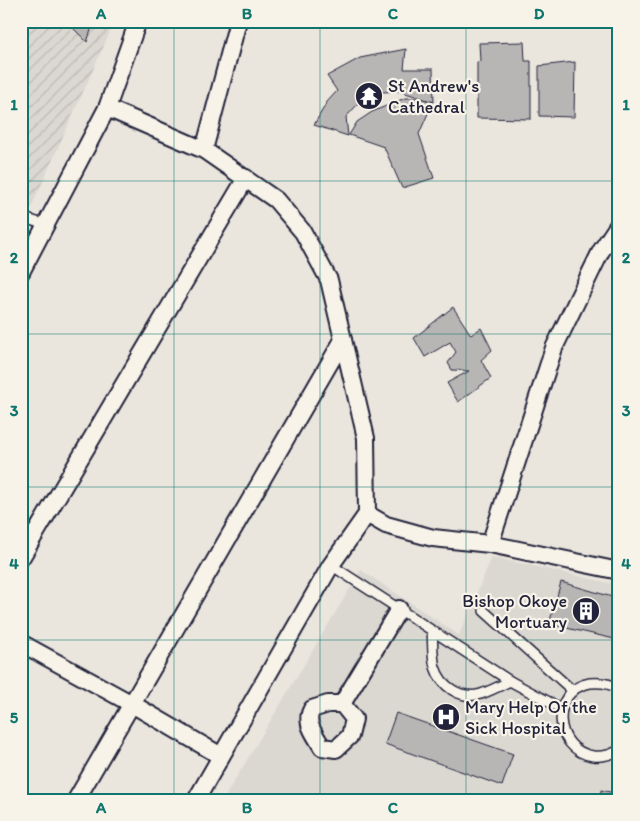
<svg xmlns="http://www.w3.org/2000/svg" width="640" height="821" viewBox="0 0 640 821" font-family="Itim,sans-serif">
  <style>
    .built { fill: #dbd8d2 }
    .industrial { fill: url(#industrial-furrows) }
    .building { fill: #b8b6b5; stroke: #22223b }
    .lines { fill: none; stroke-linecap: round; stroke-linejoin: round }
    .lane-casing { stroke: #22223b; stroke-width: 12 }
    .street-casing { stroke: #22223b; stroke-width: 20 }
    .lane { stroke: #f7f3e8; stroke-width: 9 }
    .street { stroke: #f7f3e8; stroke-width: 16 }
    .grid { fill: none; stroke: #0f766e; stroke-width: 1; stroke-opacity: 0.55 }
    .labels { text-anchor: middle; stroke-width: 4.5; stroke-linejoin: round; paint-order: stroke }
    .poi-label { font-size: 18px; fill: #22223b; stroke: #f7f3e8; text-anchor: start }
    .neatline { fill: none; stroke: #0f766e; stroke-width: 2 }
    .grid-label { font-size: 16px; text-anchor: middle; font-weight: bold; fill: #0f766e }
  </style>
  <defs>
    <pattern id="industrial-furrows" width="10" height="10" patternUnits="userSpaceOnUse" patternTransform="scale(1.25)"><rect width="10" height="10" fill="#dbd8d2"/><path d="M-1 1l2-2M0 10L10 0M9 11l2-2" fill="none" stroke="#bcb9b5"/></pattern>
  </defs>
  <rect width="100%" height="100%" fill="#eae6de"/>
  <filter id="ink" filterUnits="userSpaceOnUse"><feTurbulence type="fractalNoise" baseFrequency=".02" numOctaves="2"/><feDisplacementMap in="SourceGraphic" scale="10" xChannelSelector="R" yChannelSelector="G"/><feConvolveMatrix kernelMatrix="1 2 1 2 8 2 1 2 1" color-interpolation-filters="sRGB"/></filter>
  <g filter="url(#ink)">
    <!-- built -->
    <polygon class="built" points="492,557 619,585 619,800 223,800 361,570 459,635"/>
    <!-- industrial -->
    <polygon class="industrial" points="21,21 115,21 21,230"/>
    <!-- building -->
    <g class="building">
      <polygon points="65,21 94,21 87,42 70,25"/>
      <polygon points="524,42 525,61 531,61 531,119 477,118 477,62 480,61 479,43"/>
      <polygon points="406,49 404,69 433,69 434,102 399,91 383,92 370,97 357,105 346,117 348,136 314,125 327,102 337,91 327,76 360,58"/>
      <polygon points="575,62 574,117 539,116 539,66"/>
      <polygon points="405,98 420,98 433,102 419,134 434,178 402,188 384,147 349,135 357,122 372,112"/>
      <polygon points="453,307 471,335 481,328 492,350 481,360 491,378 458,402 447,383 469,371 452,370 448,363 456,352 450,342 425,357 414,338"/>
      <polygon points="561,582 619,599 619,640 549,624"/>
      <polygon points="396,713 513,754 502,786 385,744"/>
      <polygon points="601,790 619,794 619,800 599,800"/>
    </g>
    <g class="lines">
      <defs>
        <g id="lane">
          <polyline points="21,217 46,225"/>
          <polyline points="331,565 510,681 562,709"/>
          <polyline points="484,611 573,691"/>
          <path d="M432,631C433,642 432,656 435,667C441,686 460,700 481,694C490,691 500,686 510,681"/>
          <path d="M619,689C610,683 601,682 590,683C549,690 553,750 593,756C603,757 611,755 619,750"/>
        </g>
        <g id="street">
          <polyline points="107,108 204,150 276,200 303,232 329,280 366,438 367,514 331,565 196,800"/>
          <polyline points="204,150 238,21"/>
          <polyline points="21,272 107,108 138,21"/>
          <polyline points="367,514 386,525 433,538 490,544 619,571"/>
          <polyline points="490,544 554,348 601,251 619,224"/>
          <polyline points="21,558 246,178"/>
          <polyline points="21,643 132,704 221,756"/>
          <path d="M328,704H342L354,719L350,736L336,749L322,747C315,734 304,723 312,709Z"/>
          <polyline points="342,704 399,609"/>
          <polyline points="76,800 343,340"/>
        </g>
      </defs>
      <!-- lane casing -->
      <use href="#lane" class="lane-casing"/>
      <!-- street casing -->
      <use href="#street" class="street-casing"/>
      <!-- lane -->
      <use href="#lane" class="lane"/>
      <!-- street -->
      <use href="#street" class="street"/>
    </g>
  </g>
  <!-- grid -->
  <path class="grid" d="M174,21V800M320,21V800M466,21V800M21,181H619M21,334H619M21,487H619M21,640H619"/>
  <!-- icons -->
  <defs>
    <symbol id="temple-disc" viewBox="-11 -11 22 22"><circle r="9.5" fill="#22223b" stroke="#f7f3e8"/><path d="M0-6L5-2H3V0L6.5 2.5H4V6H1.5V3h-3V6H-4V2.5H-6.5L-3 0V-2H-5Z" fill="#fff"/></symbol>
    <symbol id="building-disc" viewBox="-11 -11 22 22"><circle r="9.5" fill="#22223b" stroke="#f7f3e8"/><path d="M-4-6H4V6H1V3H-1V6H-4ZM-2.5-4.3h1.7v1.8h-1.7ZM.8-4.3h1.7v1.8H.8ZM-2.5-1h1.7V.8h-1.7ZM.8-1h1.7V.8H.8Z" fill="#fff"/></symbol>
    <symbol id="hospital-disc" viewBox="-11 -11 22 22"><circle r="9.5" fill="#22223b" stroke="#f7f3e8"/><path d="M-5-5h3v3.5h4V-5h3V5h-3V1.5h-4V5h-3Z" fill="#fff"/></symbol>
  </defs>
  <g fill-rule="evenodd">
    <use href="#temple-disc" x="353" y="80" width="32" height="32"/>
    <use href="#building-disc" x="570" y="595" width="32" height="32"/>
    <use href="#hospital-disc" x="430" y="701" width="32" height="32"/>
  </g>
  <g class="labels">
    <!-- poi labels -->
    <g class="poi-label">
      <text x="388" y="92">St Andrew's<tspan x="388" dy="21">Cathedral</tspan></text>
      <text x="567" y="607" text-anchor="end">Bishop Okoye<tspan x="567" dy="21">Mortuary</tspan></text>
      <text x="465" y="713">Mary Help Of the<tspan x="465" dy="21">Sick Hospital</tspan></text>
    </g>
  </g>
  <!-- margin -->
  <rect width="640" height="821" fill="none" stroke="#f7f3e8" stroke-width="55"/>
  <rect x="28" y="28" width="584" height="766" class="neatline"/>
  <g class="grid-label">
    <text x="101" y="19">A</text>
    <text x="247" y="19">B</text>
    <text x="393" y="19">C</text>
    <text x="539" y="19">D</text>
    <text x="14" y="110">1</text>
    <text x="626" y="110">1</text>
    <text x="14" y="263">2</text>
    <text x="626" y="263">2</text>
    <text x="14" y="416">3</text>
    <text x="626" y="416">3</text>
    <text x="14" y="569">4</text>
    <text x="626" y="569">4</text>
    <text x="14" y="723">5</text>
    <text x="626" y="723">5</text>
    <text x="101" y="813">A</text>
    <text x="247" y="813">B</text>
    <text x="393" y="813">C</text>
    <text x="539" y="813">D</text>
  </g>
</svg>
